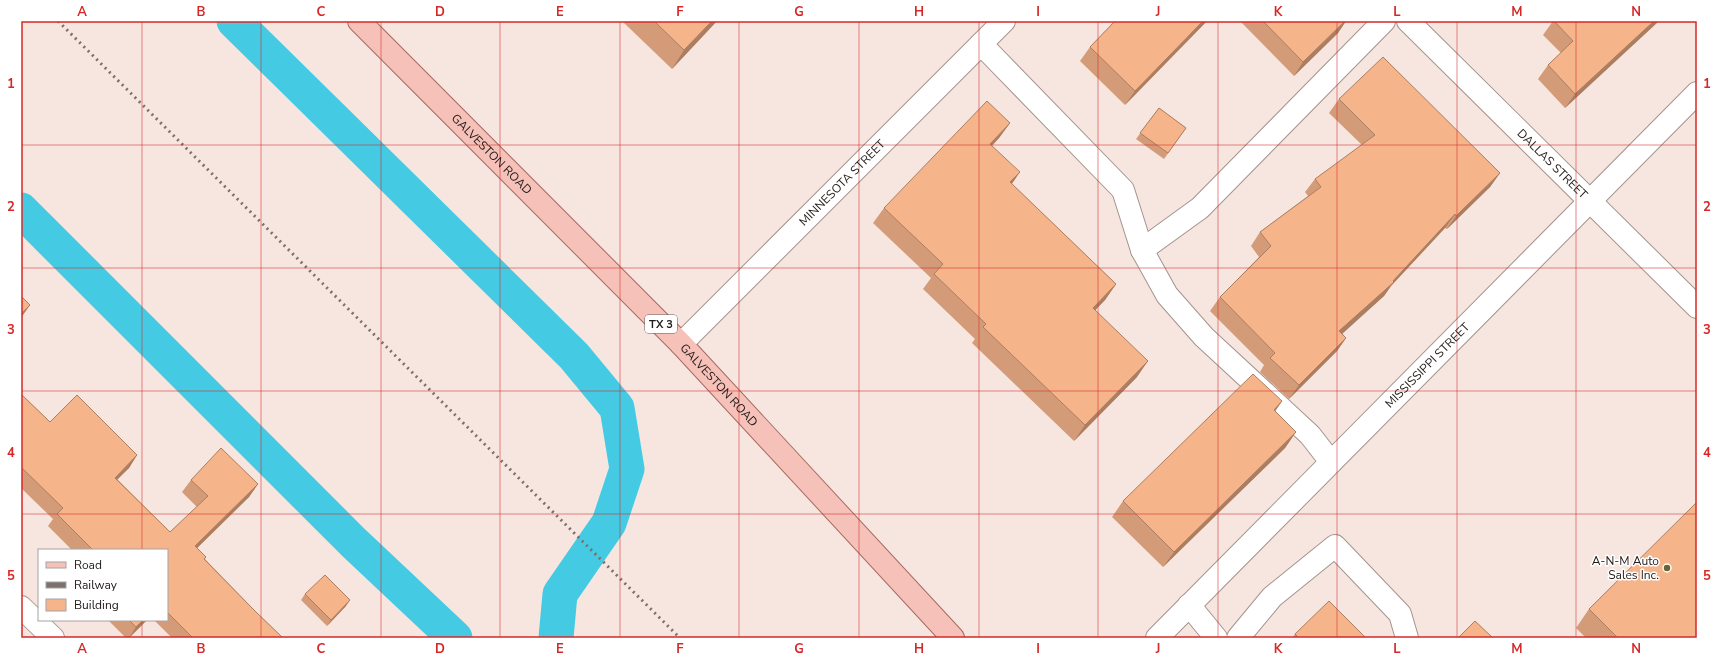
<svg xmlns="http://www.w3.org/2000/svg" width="1718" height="659" viewBox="0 0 1718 659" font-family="'Nunito Sans',sans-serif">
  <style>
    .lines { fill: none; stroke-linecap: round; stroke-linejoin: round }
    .canal { stroke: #45cae3; stroke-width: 35 }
    .minor-casing { stroke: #a3948d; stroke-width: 24 }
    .major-casing { stroke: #a66b61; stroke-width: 24 }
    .minor { stroke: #fff; stroke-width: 22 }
    .major { stroke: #f5c1b8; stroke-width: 22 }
    .rail { stroke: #7b706c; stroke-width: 3; stroke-dasharray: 2 4; stroke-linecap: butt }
    .wall { fill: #d49b78 }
    .shaded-wall { fill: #ac7e61 }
    .building { fill: #f6b48b; stroke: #ac7e61 }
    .grid { fill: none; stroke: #d62828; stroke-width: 1; stroke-opacity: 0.55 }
    .poi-dot { fill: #6a6430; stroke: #fff; stroke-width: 1.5 }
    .labels { text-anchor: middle; stroke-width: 3; stroke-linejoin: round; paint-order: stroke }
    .shield { fill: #fff; stroke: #635f5d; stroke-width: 1 }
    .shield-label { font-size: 11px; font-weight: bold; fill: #201a18 }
    .street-label { font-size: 12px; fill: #201a18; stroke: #fff }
    .poi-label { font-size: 12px; fill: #201a18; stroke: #fff; text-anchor: end }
    .neatline { fill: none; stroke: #d62828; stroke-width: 1.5 }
    .grid-label { font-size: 13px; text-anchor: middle; font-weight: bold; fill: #d62828 }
  </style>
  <rect width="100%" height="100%" fill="#f7e6df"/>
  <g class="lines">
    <!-- canal -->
    <g class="canal">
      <polyline points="234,21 574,356 617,408 627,469 609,523 560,594 556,638"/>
      <polyline points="21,210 353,542 455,638"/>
    </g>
    <defs>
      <g id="minor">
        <path id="s1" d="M1408,21L1697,307"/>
        <polyline points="981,44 1123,190 1142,250 1167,295 1204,337 1310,435 1331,462"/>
        <polyline points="1142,250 1200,208 1384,21"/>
        <path id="s2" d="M681,344L1004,21"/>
        <polyline points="1189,605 1216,638"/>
        <polyline points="21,607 53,638"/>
        <path id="s3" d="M1157,638L1697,93"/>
        <polyline points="1238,638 1272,597 1335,546 1400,614 1407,638"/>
      </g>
      <g id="major">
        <path id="s4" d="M359,21L681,344L953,638"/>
      </g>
    </defs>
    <!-- minor casing -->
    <use href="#minor" class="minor-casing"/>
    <!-- major casing -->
    <use href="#major" class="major-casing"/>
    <!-- minor -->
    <use href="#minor" class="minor"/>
    <!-- major -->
    <use href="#major" class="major"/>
    <!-- rail -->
    <polyline class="rail" points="58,21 680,638"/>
  </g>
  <!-- wall -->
  <g class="wall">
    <polygon points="622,21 717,21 672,69"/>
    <polygon points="1115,21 1207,21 1125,105 1080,61 1090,47"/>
    <polygon points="1240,21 1346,21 1338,33 1294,76"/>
    <polygon points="1553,21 1659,21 1565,108 1538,79 1548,65 1561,53 1543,35"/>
    <polygon points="1339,99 1500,173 1490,187 1447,229 1445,228 1391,286 1384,296 1342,333 1346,338 1337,351 1289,399 1260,372 1264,365 1210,311 1220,297 1259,257 1251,246 1260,232 1308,196 1305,192 1315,179 1362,145 1329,113"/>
    <polygon points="1159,108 1186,128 1164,159 1136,139"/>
    <polygon points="1010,123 999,138 992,146 1012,184 1116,284 1105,300 1095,310 1137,377 1074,441 972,343 975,339 923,289 931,278 873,223 884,208"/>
    <polygon points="21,394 50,422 137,455 129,468 117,479 170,532 197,507 182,492 191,480 258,484 249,497 197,548 206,557 205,559 255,611 283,638 172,638 154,620 167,620 167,550 72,550 48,526 53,519 21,488"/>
    <polygon points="1282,401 1275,411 1296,432 1285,448 1163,567 1112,517 1123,501"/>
    <polygon points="305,594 346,606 327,626 301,600"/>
    <polygon points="1589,609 1697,638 1586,638 1576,628"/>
    <polygon points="108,620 147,620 129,638 126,638"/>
    <polygon points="1295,634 1366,638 1292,638"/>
  </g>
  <!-- shaded-wall -->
  <g class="shaded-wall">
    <polygon points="712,21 717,21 672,69 684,50"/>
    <polygon points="1203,21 1207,21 1125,105 1135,91"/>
    <polygon points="1345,21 1346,21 1338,33 1294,76 1303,62"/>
    <polygon points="1654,21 1659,21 1565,108 1575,94"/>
    <polygon points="1010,123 999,138 979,159 990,144"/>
    <polygon points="1020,172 1009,188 1010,182"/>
    <polygon points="1500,173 1490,187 1447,229 1456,216"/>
    <polygon points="1455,214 1445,228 1391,286 1384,296 1330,345 1339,331"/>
    <polygon points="1116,284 1105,300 1082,324 1093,308"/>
    <polygon points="30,305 21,318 21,314"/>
    <polygon points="1346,338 1337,351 1289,399 1299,385"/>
    <polygon points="1148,361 1137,377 1074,441 1085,425"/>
    <polygon points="1282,401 1272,416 1274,410"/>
    <polygon points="1296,432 1285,448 1163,567 1174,552"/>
    <polygon points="137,455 129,468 107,490 115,478"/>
    <polygon points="258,484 249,497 187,558 195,546"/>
    <polygon points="350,600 346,606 327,626 331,620"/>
    <polygon points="143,620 147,620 129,638 136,627"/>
  </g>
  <!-- building -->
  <g class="building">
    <polygon points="654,21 712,21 684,50"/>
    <polygon points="1115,21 1203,21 1135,91 1090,47"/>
    <polygon points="1263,21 1345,21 1303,62"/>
    <polygon points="1554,21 1654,21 1575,94 1548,65 1573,41"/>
    <polygon points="1383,57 1500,173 1456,216 1455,214 1393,281 1394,282 1339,331 1346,338 1299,385 1270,358 1275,353 1220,297 1271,246 1260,232 1321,187 1315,179 1375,135 1339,99"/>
    <polygon points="987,101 1010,123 990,144 1020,172 1010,182 1116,284 1093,308 1148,361 1085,425 983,327 986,324 934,274 943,264 884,208"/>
    <polygon points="1159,108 1186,128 1168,153 1140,133"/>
    <polygon points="21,296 30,305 21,314"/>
    <polygon points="1253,374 1282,401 1274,410 1296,432 1174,552 1123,501"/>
    <polygon points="21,394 50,422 77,395 137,455 115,478 170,532 208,496 191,480 221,448 258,484 195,546 206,557 204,559 255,611 283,638 193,638 167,612 167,550 93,550 57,514 63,508 21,467"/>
    <polygon points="1697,502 1697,638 1618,638 1589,609"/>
    <polygon points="325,575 350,600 331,620 305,594"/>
    <polygon points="1329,601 1366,638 1299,638 1295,634"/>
    <polygon points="129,620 143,620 136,627"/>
    <polygon points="1475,621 1493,638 1458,638"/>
  </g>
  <!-- grid -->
  <path class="grid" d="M142,21V550M261,21V638M381,21V638M500,21V638M620,21V638M739,21V638M859,21V638M979,21V638M1098,21V638M1218,21V638M1337,21V638M1457,21V638M1576,21V638M21,145H1697M21,268H1697M21,391H1697M21,514H1697M142,620V638"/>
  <!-- markers -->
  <circle class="poi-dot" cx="1667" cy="568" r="4"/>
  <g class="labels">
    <!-- shield labels -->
    <rect class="shield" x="645" y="315" width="32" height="18" rx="3"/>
    <g class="shield-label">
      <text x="661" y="328">TX 3</text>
    </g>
    <!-- street labels -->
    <g class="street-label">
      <text dy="4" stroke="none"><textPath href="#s4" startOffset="188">GALVESTON ROAD</textPath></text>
      <text dy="4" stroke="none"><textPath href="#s1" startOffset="203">DALLAS STREET</textPath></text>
      <text dy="4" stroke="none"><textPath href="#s2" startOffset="228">MINNESOTA STREET</textPath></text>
      <text dy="4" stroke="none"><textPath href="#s3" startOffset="384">MISSISSIPPI STREET</textPath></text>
      <text dy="4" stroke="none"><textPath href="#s4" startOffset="512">GALVESTON ROAD</textPath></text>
    </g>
    <!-- poi labels -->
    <g class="poi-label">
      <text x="1659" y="565">A-N-M Auto<tspan x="1659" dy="14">Sales Inc.</tspan></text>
    </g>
  </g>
  <!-- border -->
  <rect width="1718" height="659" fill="none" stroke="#ffffff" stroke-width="44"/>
  <!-- legend -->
  <rect x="38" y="549" width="130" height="72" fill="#ffffff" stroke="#a6a3a3"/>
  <rect x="46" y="562" width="20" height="6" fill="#f5c1b8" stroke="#a6a3a3"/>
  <text x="74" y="569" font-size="12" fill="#201a18">Road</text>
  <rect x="46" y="582" width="20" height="6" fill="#7b706c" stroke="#a6a3a3"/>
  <text x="74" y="589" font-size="12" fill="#201a18">Railway</text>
  <rect x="46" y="599" width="20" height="12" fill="#f6b48b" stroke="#a6a3a3"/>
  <text x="74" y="609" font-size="12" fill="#201a18">Building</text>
  <rect x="22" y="22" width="1674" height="615" class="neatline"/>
  <g class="grid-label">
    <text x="82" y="16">A</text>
    <text x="201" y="16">B</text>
    <text x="321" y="16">C</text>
    <text x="440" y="16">D</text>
    <text x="560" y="16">E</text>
    <text x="680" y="16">F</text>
    <text x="799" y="16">G</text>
    <text x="919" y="16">H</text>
    <text x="1038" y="16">I</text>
    <text x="1158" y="16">J</text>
    <text x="1278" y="16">K</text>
    <text x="1397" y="16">L</text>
    <text x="1517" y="16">M</text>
    <text x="1636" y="16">N</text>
    <text x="11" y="88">1</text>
    <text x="1707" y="88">1</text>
    <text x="11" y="211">2</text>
    <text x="1707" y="211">2</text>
    <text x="11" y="334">3</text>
    <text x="1707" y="334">3</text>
    <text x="11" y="457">4</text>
    <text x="1707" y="457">4</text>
    <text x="11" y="580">5</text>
    <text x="1707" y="580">5</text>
    <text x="82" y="653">A</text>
    <text x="201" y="653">B</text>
    <text x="321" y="653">C</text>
    <text x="440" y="653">D</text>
    <text x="560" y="653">E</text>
    <text x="680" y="653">F</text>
    <text x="799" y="653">G</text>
    <text x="919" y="653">H</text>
    <text x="1038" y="653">I</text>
    <text x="1158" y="653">J</text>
    <text x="1278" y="653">K</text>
    <text x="1397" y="653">L</text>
    <text x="1517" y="653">M</text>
    <text x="1636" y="653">N</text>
  </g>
</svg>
